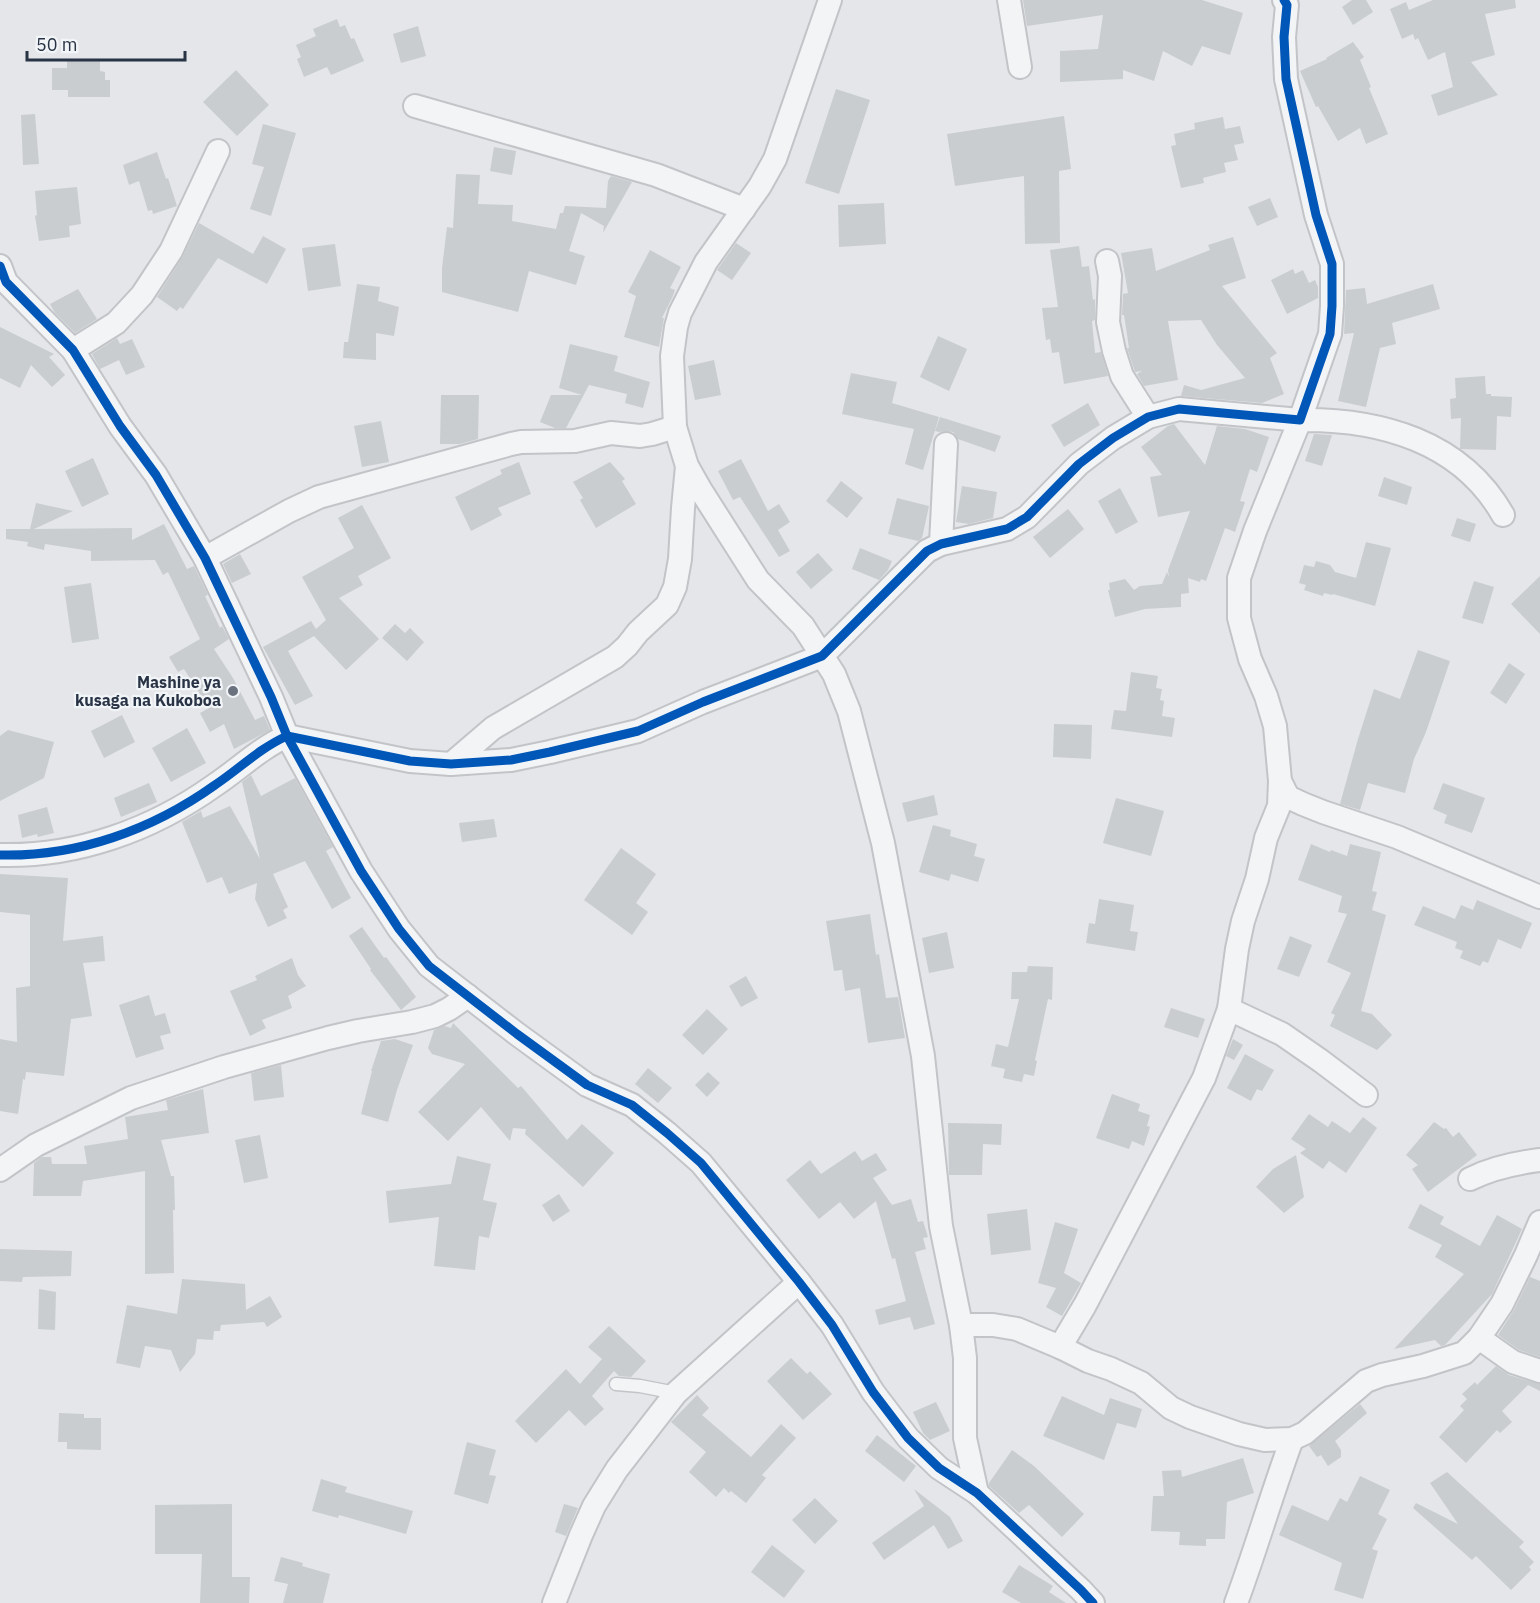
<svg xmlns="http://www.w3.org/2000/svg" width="1540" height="1603" viewBox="0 0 1540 1603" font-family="'IBM Plex Sans',sans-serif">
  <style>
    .building { fill: #cacdd0 }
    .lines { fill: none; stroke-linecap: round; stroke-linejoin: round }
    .lane-casing { stroke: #c2c4c7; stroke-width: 15 }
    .street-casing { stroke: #c2c4c7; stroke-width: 26 }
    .lane { stroke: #f3f4f6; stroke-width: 12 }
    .street { stroke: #f3f4f6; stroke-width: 22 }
    .cycleway-casing { stroke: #f2f5f8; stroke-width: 13 }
    .cycleway { stroke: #0057b8; stroke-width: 9 }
    .poi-dot { fill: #6a727e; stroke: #f2f5f8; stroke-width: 2 }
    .labels { text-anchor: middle; stroke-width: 4.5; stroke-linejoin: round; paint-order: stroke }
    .poi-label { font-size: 16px; font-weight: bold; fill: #283345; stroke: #f2f5f8; text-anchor: end }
  </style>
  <rect width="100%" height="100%" fill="#e4e6e9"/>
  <!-- building -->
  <g class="building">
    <polygon points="1023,0 1202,0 1243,13 1230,55 1202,46 1192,66 1163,51 1154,81 1123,70 1123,79 1060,82 1060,51 1098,49 1103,15 1027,26"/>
    <polygon points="1352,0 1366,0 1373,12 1353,25 1342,7"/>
    <polygon points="1433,0 1515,0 1516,8 1485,14 1495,55 1471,62 1498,95 1438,116 1431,95 1453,87 1445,52 1428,60 1418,38 1415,40 1413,34 1402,39 1390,9 1406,2 1409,10"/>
    <polygon points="337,19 340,27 345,25 351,39 354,38 364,61 331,75 327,67 304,77 297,59 301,57 296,45 316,36 313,29"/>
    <polygon points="418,26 426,56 401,63 393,34"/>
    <polygon points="1353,42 1364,57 1360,60 1371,87 1369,88 1388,134 1366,144 1360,128 1338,141 1318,106 1316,107 1300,71 1327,59 1326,58"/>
    <polygon points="67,60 100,60 100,71 105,72 105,80 110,80 110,97 68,97 68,90 52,90 52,68 67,68"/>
    <polygon points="236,70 269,105 237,136 203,102"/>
    <polygon points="836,89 870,100 839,194 805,183"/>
    <polygon points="35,114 39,164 23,165 21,115"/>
    <polygon points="1064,116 1071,169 1059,171 1060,243 1025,244 1024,176 955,186 947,134"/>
    <polygon points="1223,117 1225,129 1240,126 1244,143 1234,145 1238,160 1224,163 1226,172 1203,178 1204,183 1181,188 1171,146 1176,145 1174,134 1195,129 1194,123"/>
    <polygon points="263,124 296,133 271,216 250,209 264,167 252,164"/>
    <polygon points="494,147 516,151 512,175 490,171"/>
    <polygon points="157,152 166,179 168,178 177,206 153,214 152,210 148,211 139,181 129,185 123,165"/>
    <polygon points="456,174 480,175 478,204 513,205 512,221 556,229 560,213 563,213 565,206 606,208 608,181 611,176 632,182 603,233 604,226 581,213 569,251 585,256 576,285 529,271 518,312 442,292 442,268 447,227 453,228"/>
    <polygon points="77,187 81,224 69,226 70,237 39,241 35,216 37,215 35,191"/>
    <polygon points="1270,198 1278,217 1257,226 1248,207"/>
    <polygon points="884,203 886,244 839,247 838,205"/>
    <polygon points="199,223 253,254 263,236 286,249 267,284 218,258 183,309 180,307 177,311 157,297 182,258"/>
    <polygon points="1233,237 1246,278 1222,286 1277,353 1270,358 1284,394 1262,403 1181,396 1184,385 1201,390 1245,378 1217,345 1201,320 1168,321 1178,380 1144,386 1137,374 1142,371 1135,372 1127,348 1129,348 1124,315 1122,315 1123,294 1128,293 1121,253 1152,248 1156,271 1210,250 1208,245"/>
    <polygon points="736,243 751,253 732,280 717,270"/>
    <polygon points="335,244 341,286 308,291 302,248"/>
    <polygon points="1079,246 1082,267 1089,266 1093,300 1095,299 1095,320 1092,321 1095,353 1101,352 1108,376 1064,384 1059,352 1052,353 1050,339 1046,340 1042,308 1058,307 1050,250"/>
    <polygon points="650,250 681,267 670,288 675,290 672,298 662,318 664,318 659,347 624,337 636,296 628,292"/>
    <polygon points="1293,269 1295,274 1303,270 1309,283 1315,280 1318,287 1318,298 1287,314 1271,280"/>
    <polygon points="357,284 380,287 378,301 399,307 394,336 376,333 376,360 343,358 344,342 348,342"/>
    <polygon points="1433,284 1440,309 1392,323 1396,344 1380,348 1366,407 1338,401 1354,333 1344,334 1346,290 1365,288 1367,304"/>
    <polygon points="78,289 97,319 75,333 55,313 50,304"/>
    <polygon points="0,327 54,354 49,357 65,375 52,387 31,365 20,388 0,378"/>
    <polygon points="938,336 967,349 949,391 920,377"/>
    <polygon points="117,338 120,344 132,339 145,367 126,375 119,360 100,369 92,354"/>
    <polygon points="570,344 618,356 614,371 650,382 643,408 625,403 627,394 589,385 566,428 555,428 540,422 551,395 582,395 559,388"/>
    <polygon points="714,360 721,395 695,400 688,366"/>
    <polygon points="851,373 897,382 892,403 939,417 923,470 905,464 914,429 842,414"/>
    <polygon points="1485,376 1486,394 1491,394 1491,396 1512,397 1511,417 1497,416 1496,450 1460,449 1461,418 1451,419 1450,399 1456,398 1455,378"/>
    <polygon points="441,395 479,395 478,439 460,444 440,444"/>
    <polygon points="1088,403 1100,425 1064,447 1051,425"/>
    <polygon points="940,417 1001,436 995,452 958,439 953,432 947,431 939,432 935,431"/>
    <polygon points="381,421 389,462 362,467 354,426"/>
    <polygon points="1174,424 1205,465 1217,426 1245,429 1269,437 1257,472 1250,469 1240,501 1245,502 1235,532 1225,528 1206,581 1201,579 1200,582 1188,578 1189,593 1181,594 1181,607 1145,609 1115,617 1108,590 1110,590 1109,583 1125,579 1134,590 1140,586 1162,584 1167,572 1169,577 1168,570 1190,511 1158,517 1150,477 1162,475 1141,447 1168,426"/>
    <polygon points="1314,434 1332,435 1322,466 1305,461"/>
    <polygon points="93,458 109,494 82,507 65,471"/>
    <polygon points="741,459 768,511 779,504 790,522 778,530 790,551 779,557 740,497 733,500 718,471"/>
    <polygon points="519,462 531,494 498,508 502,515 471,531 455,497 502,474 500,470"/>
    <polygon points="610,462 625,479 622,481 636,504 596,528 580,500 583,498 573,482"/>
    <polygon points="1384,477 1412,487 1407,505 1378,496"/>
    <polygon points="841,481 863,498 847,518 826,501"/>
    <polygon points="962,486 997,492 993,518 969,524 956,522"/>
    <polygon points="1120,488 1138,522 1116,534 1098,501"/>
    <polygon points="897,498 929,506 922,538 918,541 888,534"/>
    <polygon points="36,503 73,511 34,529 132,528 132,540 164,524 187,569 194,566 208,595 205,596 220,628 222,626 229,639 214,649 233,678 255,720 264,716 270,730 234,749 224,724 210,732 200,713 209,708 184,669 178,672 169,657 200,639 168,572 163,575 155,560 91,561 91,551 45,544 44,550 27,546 28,542 6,539 6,529 30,529"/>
    <polygon points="362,505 391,558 358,576 363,585 339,598 379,639 346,670 314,636 288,651 313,696 295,705 263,647 311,621 316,629 326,620 302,577 354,548 338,518"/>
    <polygon points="1068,509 1084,529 1050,558 1033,537"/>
    <polygon points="1457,518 1476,524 1470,542 1451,536"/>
    <polygon points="1366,542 1391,548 1375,606 1333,594 1332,595 1324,593 1323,596 1304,590 1306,585 1299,583 1304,565 1314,567 1316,561 1330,565 1335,572 1356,578"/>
    <polygon points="860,548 892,561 888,570 879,580 852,569"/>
    <polygon points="818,553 833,570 811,589 796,572"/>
    <polygon points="240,554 251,574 232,583 223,564"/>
    <polygon points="1540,576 1540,634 1511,604"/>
    <polygon points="1474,581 1494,587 1483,624 1462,618"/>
    <polygon points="91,583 99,639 72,643 64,587"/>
    <polygon points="395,624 405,633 410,628 424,642 407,661 382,638"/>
    <polygon points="1418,650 1450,661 1426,732 1414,759 1405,793 1368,783 1360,810 1340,804 1358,739 1374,689 1400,699"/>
    <polygon points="1509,663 1525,674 1506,704 1490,693"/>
    <polygon points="1131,672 1158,676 1156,688 1162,689 1160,700 1164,701 1162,716 1175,718 1172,737 1111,729 1114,710 1126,711"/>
    <polygon points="122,715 135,742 104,758 91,731"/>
    <polygon points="1054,724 1092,725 1091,759 1053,757"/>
    <polygon points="187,728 206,763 171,782 152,748"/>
    <polygon points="8,730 54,742 44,778 0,801 0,736"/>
    <polygon points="251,775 261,796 295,778 333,847 326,851 351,898 332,909 305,861 273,874 288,907 283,910 287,918 268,927 255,899 257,883 229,894 222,877 207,883 182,822 201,811 203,818 230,806 260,859 242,782"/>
    <polygon points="149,783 157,802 121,817 114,798"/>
    <polygon points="1443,783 1485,798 1472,833 1444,823 1447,815 1433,809"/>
    <polygon points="934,795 938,815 907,822 902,803"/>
    <polygon points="1116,798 1164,811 1151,856 1103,843"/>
    <polygon points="47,807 54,833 38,837 37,834 22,838 18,815"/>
    <polygon points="494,819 497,837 462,842 459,823"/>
    <polygon points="933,825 951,830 950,836 977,844 974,856 985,859 978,882 951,874 949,881 919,872"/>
    <polygon points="1311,844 1330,852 1331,850 1347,856 1350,844 1381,852 1372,891 1377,892 1372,910 1386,915 1361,1011 1372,1014 1392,1035 1377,1050 1330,1026 1335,1015 1331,1013 1351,973 1327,962 1347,914 1338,912 1342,896 1298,880"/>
    <polygon points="621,848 656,874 636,903 648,912 632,935 584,900"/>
    <polygon points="0,874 68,878 63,941 103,936 105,961 83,963 92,1016 71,1019 64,1076 26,1072 25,1080 23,1079 18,1114 0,1111 0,1039 17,1042 16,988 30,986 30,915 0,912"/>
    <polygon points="1099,899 1134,905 1130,931 1138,932 1135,951 1086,943 1089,923 1095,924"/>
    <polygon points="1477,900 1532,923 1521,949 1498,939 1488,963 1483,961 1480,966 1460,958 1463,951 1455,948 1457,942 1414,925 1423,906 1455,919 1461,905 1473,910"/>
    <polygon points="870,914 876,955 879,954 886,998 898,997 905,1038 868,1043 860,988 845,991 842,970 834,971 826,921"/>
    <polygon points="362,927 384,958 386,957 416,997 401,1010 370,970 371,969 349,936"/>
    <polygon points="947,932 954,968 929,973 922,938"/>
    <polygon points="1290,936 1312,945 1299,977 1277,969"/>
    <polygon points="292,958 298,975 306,986 288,996 292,1008 262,1020 266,1028 250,1036 230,991 257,980 255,976"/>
    <polygon points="1028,966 1053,967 1052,1000 1048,999 1035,1060 1037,1061 1034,1076 1024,1074 1022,1082 1003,1078 1005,1069 991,1066 996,1044 1008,1047 1019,999 1011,999 1012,972 1027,972"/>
    <polygon points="746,976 758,998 741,1007 729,986"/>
    <polygon points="149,995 155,1016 165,1013 171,1033 160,1036 164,1049 136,1058 119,1005"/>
    <polygon points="1171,1008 1205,1019 1198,1038 1164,1027"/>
    <polygon points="707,1009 728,1029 703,1055 682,1035"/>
    <polygon points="453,1023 518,1088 521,1086 567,1140 582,1124 614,1153 583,1187 525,1134 526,1129 513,1128 510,1141 481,1107 448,1141 418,1112 465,1064 432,1054 428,1048 434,1030 445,1026 451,1028"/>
    <polygon points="395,1039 413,1045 397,1090 388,1122 361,1114 372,1071 371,1071 381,1041"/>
    <polygon points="1233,1039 1243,1045 1234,1060 1226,1056"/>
    <polygon points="1245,1054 1274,1070 1262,1091 1257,1089 1251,1101 1227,1088"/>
    <polygon points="281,1065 284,1097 254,1101 251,1073"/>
    <polygon points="648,1068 672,1088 658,1103 635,1084"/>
    <polygon points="708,1072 720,1083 707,1097 695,1085"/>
    <polygon points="203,1089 209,1133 161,1140 171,1176 174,1176 175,1210 173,1210 174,1273 145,1274 145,1171 83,1181 81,1196 33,1196 34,1163 42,1157 51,1157 52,1164 87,1164 84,1146 128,1139 125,1117 168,1110 166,1100"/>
    <polygon points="1112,1094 1140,1104 1138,1111 1150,1115 1147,1126 1150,1127 1144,1146 1132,1141 1129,1149 1096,1138"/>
    <polygon points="1309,1114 1328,1127 1332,1121 1350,1133 1363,1117 1377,1128 1346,1173 1329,1161 1323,1169 1300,1153 1306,1149 1291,1139"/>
    <polygon points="1434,1122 1444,1129 1446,1128 1453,1137 1459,1132 1477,1155 1428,1192 1412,1169 1418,1165 1406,1155"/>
    <polygon points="948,1123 1002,1124 1001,1145 983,1144 982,1175 949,1175"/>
    <polygon points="260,1135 268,1178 244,1183 235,1140"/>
    <polygon points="855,1151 862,1161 876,1153 887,1170 873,1178 892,1205 911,1199 918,1222 923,1221 928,1237 923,1238 926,1249 915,1252 935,1324 914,1330 910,1317 879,1325 875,1310 906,1301 895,1258 892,1259 876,1201 854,1219 840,1202 819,1219 786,1180 810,1160 821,1174"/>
    <polygon points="1296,1155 1304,1197 1284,1213 1256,1187 1273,1169"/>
    <polygon points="457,1156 491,1164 483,1200 497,1203 489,1238 479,1236 475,1270 434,1266 439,1217 389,1223 386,1191 451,1184"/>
    <polygon points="559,1194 570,1211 553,1222 542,1205"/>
    <polygon points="1420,1204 1444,1217 1440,1224 1480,1246 1497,1215 1522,1229 1492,1294 1445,1345 1441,1346 1435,1340 1394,1349 1464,1274 1435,1257 1442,1245 1408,1228"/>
    <polygon points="1027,1209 1031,1250 991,1255 987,1214"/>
    <polygon points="1055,1222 1078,1229 1064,1273 1081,1283 1062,1316 1046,1307 1056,1288 1038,1283"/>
    <polygon points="0,1249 72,1251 71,1276 23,1277 22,1282 0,1281"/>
    <polygon points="1530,1277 1540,1281 1540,1357 1519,1350 1498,1335 1514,1310"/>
    <polygon points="182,1279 245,1284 246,1310 270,1296 282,1317 267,1327 264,1322 221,1325 220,1331 214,1331 213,1340 197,1339 195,1354 180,1372 171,1350 145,1346 140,1368 116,1363 127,1305 177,1314"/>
    <polygon points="39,1289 56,1292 55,1330 38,1329"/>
    <polygon points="609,1326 646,1361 631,1377 619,1376 614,1371 592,1396 604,1409 585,1426 569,1410 536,1443 515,1421 566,1369 580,1384 602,1359 588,1347"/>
    <polygon points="791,1358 807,1374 810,1371 832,1394 803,1420 767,1381"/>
    <polygon points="1496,1366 1509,1375 1540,1384 1540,1391 1528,1385 1502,1411 1512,1422 1500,1433 1497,1430 1466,1463 1439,1437 1464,1410 1460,1406 1467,1399 1462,1394 1475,1382 1477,1385"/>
    <polygon points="697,1395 709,1408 702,1415 751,1457 781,1424 796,1438 762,1475 766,1478 746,1503 731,1491 729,1493 724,1488 716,1497 689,1472 706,1452 671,1422"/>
    <polygon points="1062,1396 1104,1415 1110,1398 1142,1409 1136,1428 1117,1423 1104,1460 1043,1436"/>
    <polygon points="936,1402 950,1431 930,1440 923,1433 913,1412"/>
    <polygon points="1360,1404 1367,1413 1335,1441 1341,1450 1341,1457 1328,1466 1321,1455 1317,1457 1309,1446"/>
    <polygon points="59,1413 84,1414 84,1418 101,1418 101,1450 67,1449 67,1442 58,1442"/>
    <polygon points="877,1435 916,1466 904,1482 865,1451"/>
    <polygon points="467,1442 496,1450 489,1475 496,1476 488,1504 454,1494"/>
    <polygon points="1012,1450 1034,1466 1084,1514 1062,1537 1029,1505 1019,1513 989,1486 989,1483"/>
    <polygon points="1243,1458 1254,1493 1227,1502 1225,1539 1206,1539 1206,1546 1179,1545 1180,1532 1151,1531 1153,1496 1164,1496 1162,1471 1181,1470 1182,1477"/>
    <polygon points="1447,1472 1524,1542 1519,1547 1534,1562 1529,1567 1531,1570 1511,1590 1476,1556 1472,1560 1413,1508 1416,1503 1458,1524 1430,1483"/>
    <polygon points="1360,1476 1390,1490 1378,1514 1387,1519 1372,1549 1378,1551 1363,1599 1334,1590 1342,1563 1279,1535 1292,1505 1328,1521 1340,1498 1347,1502"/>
    <polygon points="321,1479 347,1487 345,1492 413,1511 406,1534 339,1515 338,1518 312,1511"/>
    <polygon points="914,1489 950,1517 963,1541 948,1549 934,1525 884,1560 872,1543 924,1506"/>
    <polygon points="815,1498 838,1521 815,1544 792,1520"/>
    <polygon points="232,1504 232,1577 250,1577 249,1603 200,1603 202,1554 155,1554 155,1505"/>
    <polygon points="564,1504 578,1508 566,1536 555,1532"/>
    <polygon points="772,1545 805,1571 784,1598 751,1572"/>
    <polygon points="281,1557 303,1563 302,1566 330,1574 323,1603 283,1603 288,1584 274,1581"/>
    <polygon points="1019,1565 1053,1586 1049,1592 1066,1603 1021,1603 1002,1592"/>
  </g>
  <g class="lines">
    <defs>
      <polyline id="lane" points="616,1384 640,1386 676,1393"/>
      <g id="street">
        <polyline points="830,0 775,159 760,186 706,262 680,313 676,327 672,356 675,427 687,466 700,489 758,580 803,626 834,674 849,711 883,843 923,1056 941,1226 961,1325 965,1358 965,1438 977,1493"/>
        <polyline points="1009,0 1020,67"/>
        <polyline points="415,106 656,175 744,209"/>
        <polyline points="1107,261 1110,276 1108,322 1114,351 1122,376 1148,417"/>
        <polyline points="0,266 6,282 73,350 120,426 156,475 205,558 271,697 287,736 361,871 399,929 429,966 517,1034 587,1085 632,1105 667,1133 701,1163 799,1282 832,1325 873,1392 908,1438 939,1468 977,1493 1081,1590 1093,1603"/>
        <polyline points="73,350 116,323 142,295 171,251 218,151"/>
        <path d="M1503,515C1461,441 1380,419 1300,420L1255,531L1239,578V618L1250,659L1266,696L1275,726L1280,781L1288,797L1303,804L1323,812L1397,837L1540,897"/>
        <polyline points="941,544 946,444"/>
        <polyline points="205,558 289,511 319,497 511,444 521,442 575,441 611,433 640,436 652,434 675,427"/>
        <polyline points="451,764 493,728 615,657 627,646 638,632 667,605 675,587 680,559 683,508 687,466"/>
        <path d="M0,855C77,857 152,830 215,785C239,769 260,748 287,736L410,761L451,764L511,760L550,752L638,731L703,702L822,656L927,551L941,544L1007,529L1027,517L1079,464L1113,438L1148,417L1179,409L1300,420L1330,334L1332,306V264L1316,215L1286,79L1284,37L1287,5L1284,0"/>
        <polyline points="1229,1009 1282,1034 1321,1061 1366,1095"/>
        <polyline points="0,1170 36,1145 131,1098 224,1067 328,1038 358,1031 412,1022 435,1016 449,1009 468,996"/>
        <path d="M1470,1179C1492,1168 1515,1163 1540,1160"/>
        <polyline points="961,1325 993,1325 1017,1329 1060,1347 1088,1361 1111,1369 1141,1383 1171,1408 1190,1417 1239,1434 1265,1440 1292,1439 1305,1433 1366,1381 1382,1375 1423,1366 1464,1353 1479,1338 1502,1304 1526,1255 1540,1222"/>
        <polyline points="1479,1338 1513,1362 1540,1371"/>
        <polyline points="1060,1347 1085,1305 1204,1078 1229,1009 1237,949 1243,921 1257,879 1266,838 1279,806 1280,781"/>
        <polyline points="554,1603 581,1535 594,1506 617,1469 676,1393 799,1282"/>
        <path d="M1236,1603C1256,1549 1272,1493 1292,1439"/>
      </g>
    </defs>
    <!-- lane casing -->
    <use href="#lane" class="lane-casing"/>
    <!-- street casing -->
    <use href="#street" class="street-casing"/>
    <!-- lane -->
    <use href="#lane" class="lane"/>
    <!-- street -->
    <use href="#street" class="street"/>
    <defs>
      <g id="cycleway">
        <polyline points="0,266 6,282 73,350 120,426 156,475 205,558 271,697 287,736 361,871 399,929 429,966 517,1034 587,1085 632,1105 667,1133 701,1163 799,1282 832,1325 873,1392 908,1438 939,1468 977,1493 1081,1590 1093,1603"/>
        <path d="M0,855C77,857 152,830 215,785C239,769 260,748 287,736L410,761L451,764L511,760L550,752L638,731L703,702L822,656L927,551L941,544L1007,529L1027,517L1079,464L1113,438L1148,417L1179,409L1300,420L1330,334L1332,306V264L1316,215L1286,79L1284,37L1287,5L1284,0"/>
      </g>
    </defs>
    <!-- cycleway casing -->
    <use href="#cycleway" class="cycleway-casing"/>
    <!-- cycleway -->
    <use href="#cycleway" class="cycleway"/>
  </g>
  <!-- markers -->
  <circle class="poi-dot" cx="233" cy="691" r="6"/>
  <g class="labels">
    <!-- poi labels -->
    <g class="poi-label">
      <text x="221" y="688">Mashine ya<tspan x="221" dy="18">kusaga na Kukoboa</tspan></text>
    </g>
  </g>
  <!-- scale -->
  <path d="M27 51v9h158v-9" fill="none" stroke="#283345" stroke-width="3"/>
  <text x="36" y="51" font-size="18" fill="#283345" stroke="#f2f5f8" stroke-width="4.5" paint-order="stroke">50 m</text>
</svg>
